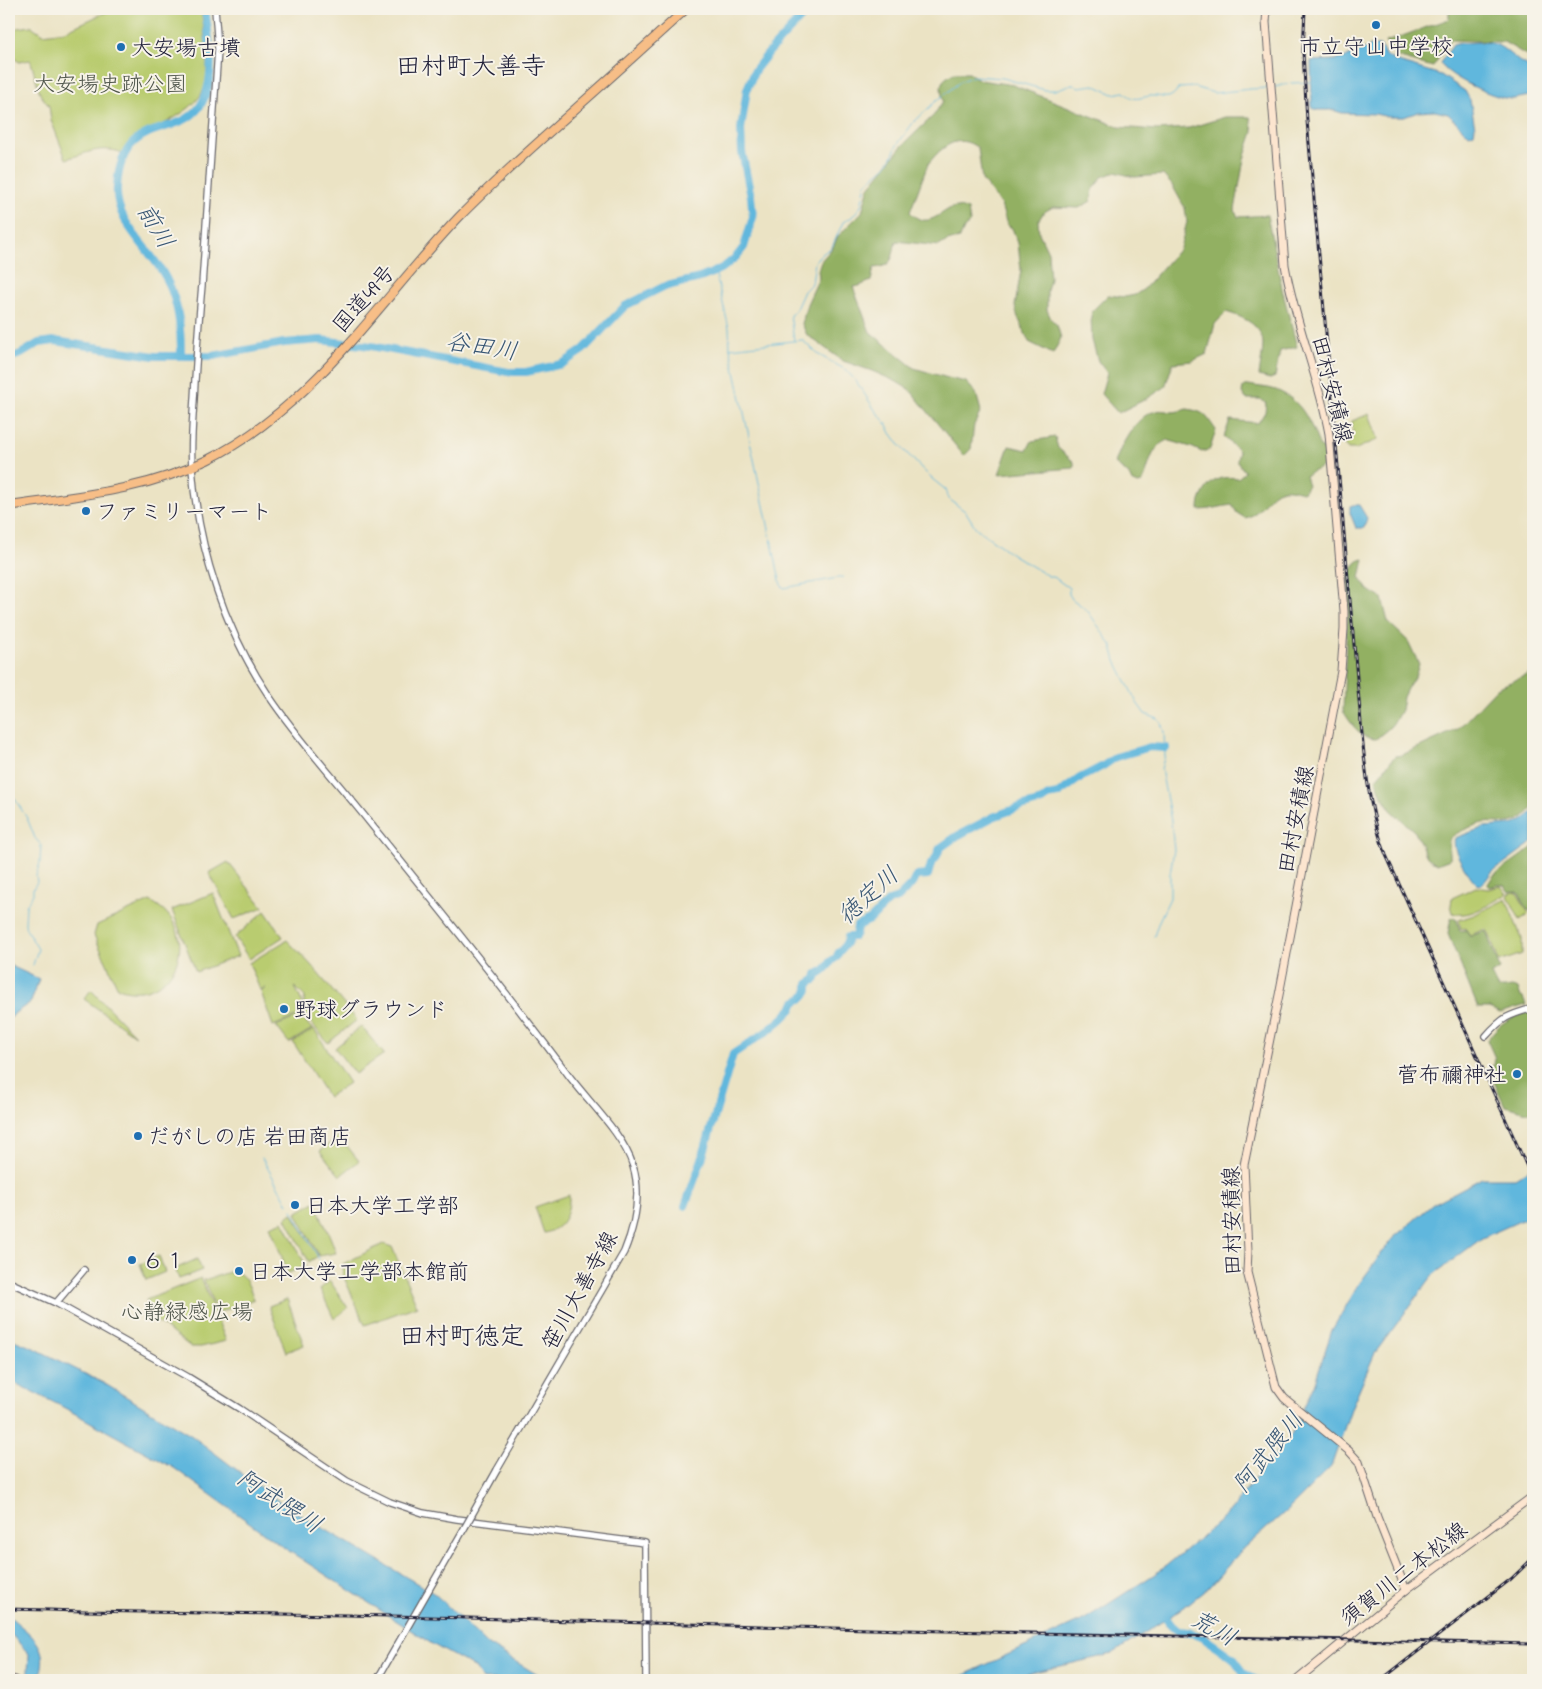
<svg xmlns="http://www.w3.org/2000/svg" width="1542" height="1689" viewBox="0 0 1542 1689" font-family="'Indie Flower','Klee One',sans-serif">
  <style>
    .green { fill: #b9cc6f; stroke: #6e7755 }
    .forest { fill: #92b062; stroke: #5a694e }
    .water { fill: #60b7dd; stroke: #416c8c }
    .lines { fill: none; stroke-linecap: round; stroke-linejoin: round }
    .stream { stroke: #60b7dd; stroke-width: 1 }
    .river { stroke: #60b7dd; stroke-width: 8 }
    .tertiary-casing { stroke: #68666b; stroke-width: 8 }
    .secondary-casing { stroke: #68666b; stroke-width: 9 }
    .trunk-casing { stroke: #68666b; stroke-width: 10 }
    .tertiary { stroke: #fff; stroke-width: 5.5 }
    .secondary { stroke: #fce5cf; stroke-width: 7 }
    .trunk { stroke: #f7be87; stroke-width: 8 }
    .rail-casing { stroke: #22223b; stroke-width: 3 }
    .rail { stroke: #f7f3e8; stroke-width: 1; stroke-dasharray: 4; stroke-linecap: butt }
    .tertiary-bridge-casing { stroke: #68666b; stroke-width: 8; stroke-linecap: butt }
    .tertiary-bridge { stroke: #fff; stroke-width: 5.5 }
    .poi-dot { fill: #1f6fb2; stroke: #f7f3e8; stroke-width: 2 }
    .labels { text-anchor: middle; stroke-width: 4; stroke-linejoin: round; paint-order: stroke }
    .poi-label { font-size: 22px; fill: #22223b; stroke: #f7f3e8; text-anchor: start }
    .park-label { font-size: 22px; fill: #4f554b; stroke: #f7f3e8 }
    .street-label { font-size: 22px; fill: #22223b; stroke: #f7f3e8 }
    .water-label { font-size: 24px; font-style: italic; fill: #385674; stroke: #f7f3e8 }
    .quarter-label { font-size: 25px; fill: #22223b; stroke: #f7f3e8 }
  </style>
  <rect width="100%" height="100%" fill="#f7f3e8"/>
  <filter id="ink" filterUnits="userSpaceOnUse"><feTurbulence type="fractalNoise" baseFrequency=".02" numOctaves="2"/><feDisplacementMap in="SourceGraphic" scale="10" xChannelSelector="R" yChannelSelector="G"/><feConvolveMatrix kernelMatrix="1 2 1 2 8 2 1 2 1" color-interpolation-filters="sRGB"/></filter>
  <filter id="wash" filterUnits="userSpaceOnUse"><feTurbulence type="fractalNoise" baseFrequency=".0096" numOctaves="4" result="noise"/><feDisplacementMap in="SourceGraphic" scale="20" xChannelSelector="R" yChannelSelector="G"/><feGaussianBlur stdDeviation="1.12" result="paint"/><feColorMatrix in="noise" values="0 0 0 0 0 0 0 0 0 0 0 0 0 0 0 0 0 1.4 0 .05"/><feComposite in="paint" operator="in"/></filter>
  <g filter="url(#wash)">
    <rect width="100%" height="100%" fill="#ebe3c4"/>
    <!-- green -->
    <g class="green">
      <path d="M113,9H201C204,30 211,69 204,89C196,108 173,118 157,128C145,135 134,144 123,153C100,145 88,153 66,159L51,120L49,106L40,94L31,62L30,60L19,62L9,54V36L12,29L31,26L43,34L65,31Z"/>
      <polygon points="1369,414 1378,438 1377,440 1356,449 1348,449 1342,442 1353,432 1352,421"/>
      <polygon points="228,862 263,907 234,919 209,873"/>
      <path d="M1501,886L1507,894C1492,902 1470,919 1453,913L1451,905L1452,898L1476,887L1488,889Z"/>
      <polygon points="1514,892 1517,893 1529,914 1520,920 1508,896 1509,894"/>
      <polygon points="213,893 238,956 196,972 172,910"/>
      <polygon points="1506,899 1522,939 1522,954 1499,962 1489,933 1486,929 1470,935 1465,928 1461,929 1459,920 1474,915"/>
      <path d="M150,901C207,930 174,1008 118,988L94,935L97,925Z"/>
      <polygon points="265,911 283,937 249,959 235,937"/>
      <polygon points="287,940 311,965 357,1020 328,1043 302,1012 305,997 295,987 302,1002 298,1016 273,1026 261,992 266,988 260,990 249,963"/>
      <polygon points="91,990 136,1036 84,999"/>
      <polygon points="301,1016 312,1029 289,1043 276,1026"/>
      <polygon points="361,1026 384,1054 355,1074 335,1048"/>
      <polygon points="314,1029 349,1083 328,1097 293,1042"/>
      <polygon points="339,1136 359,1161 340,1176 320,1151"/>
      <path d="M569,1195C570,1214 563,1229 544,1233L535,1207Z"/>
      <polygon points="315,1202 331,1239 336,1253 319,1256 296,1213"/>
      <polygon points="292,1213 318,1256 309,1262 286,1218"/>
      <polygon points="283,1221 306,1266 288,1273 270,1226"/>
      <polygon points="383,1244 392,1247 417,1306 365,1325 343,1275 343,1264"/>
      <polygon points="159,1256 165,1272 146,1280 140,1264"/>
      <polygon points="197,1259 202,1270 179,1279 175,1269"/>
      <path d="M233,1271C246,1274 249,1287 254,1299L217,1313L204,1280Z"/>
      <polygon points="201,1278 226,1341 201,1347 191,1347 152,1318 146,1300"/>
      <polygon points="330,1281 348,1308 334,1319 320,1289"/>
      <polygon points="287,1299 304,1345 286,1352 269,1306"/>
    </g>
    <!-- forest -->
    <g class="forest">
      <polygon points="1449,9 1533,9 1533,57 1526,55 1504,42 1450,40 1433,67 1396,57 1386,42 1449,19"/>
      <path d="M954,73H969L980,80L1013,85L1119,127L1157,130L1189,128L1225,117H1250L1253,132L1244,159L1235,210L1238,217L1267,215L1283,293L1297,347L1280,351L1275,377L1270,379L1259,376C1260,366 1263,353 1263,344C1262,324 1242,317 1226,312L1215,324L1207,354L1192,361L1173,363L1165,387L1148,398L1118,413L1101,394L1107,373L1098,361L1092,340L1091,316L1093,310L1108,295L1125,297L1135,295L1144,289L1180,248L1187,222L1185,208L1172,185L1163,175L1134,177L1115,172L1102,177L1093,190L1091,201L1079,208L1053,207L1044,212L1038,221L1039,233L1048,252L1050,279L1047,291V310L1051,319L1057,325L1061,338L1053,354L1029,342L1017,315L1015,306L1021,270L1018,243L1012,228L1007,225L1001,205L982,180L978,148C957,132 941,148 928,164L910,212C925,228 935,217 949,209C955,206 961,207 968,210L970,222L964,229L960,238L947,241L939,246L896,241C892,257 894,266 874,268L871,281L859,286L853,287L870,332L914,368L948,378L966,382L976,393L981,411L974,425L971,449L964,456L910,390L895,381L872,371L843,361L807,335L802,324L807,304L819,278L818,270L821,261L833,247L838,236L862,212L869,187L902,146L934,115L943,101C940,84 939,81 954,73Z"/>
      <path d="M1249,385C1257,387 1268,387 1276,390C1303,401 1310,422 1320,447L1324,449C1327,471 1320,466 1305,476L1308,485L1303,492C1297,491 1289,488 1283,489C1266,492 1263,514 1245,518L1237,513L1232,505C1221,506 1211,510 1199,510C1199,503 1200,500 1203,494C1211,479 1221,476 1238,478L1245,472L1237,461L1239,451L1224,437L1230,420L1258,423L1265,412L1266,403L1260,399H1246L1242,393L1243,387Z"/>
      <path d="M1187,409C1206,412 1205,415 1216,430L1210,449L1202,452L1191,447L1167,440C1148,451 1151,465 1142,483L1138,484L1132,481L1128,474L1115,464C1119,448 1136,416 1153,412C1160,409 1165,411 1172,412C1177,412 1182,410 1187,409Z"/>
      <polygon points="1055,437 1058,448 1074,462 1074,468 999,474 1009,446 1027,450 1032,441"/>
      <path d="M1364,559L1360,578L1368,590L1382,598L1388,622L1408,641L1419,664L1416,674L1408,687L1403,697L1401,710L1395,721L1389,728L1376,739C1360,739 1351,723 1343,711L1349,579C1351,571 1353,561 1364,559Z"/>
      <path d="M1533,672V807C1530,811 1526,816 1522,818C1508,827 1496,821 1483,823C1477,824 1451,834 1449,840C1448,845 1451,853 1450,859L1437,864L1427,857L1415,832L1391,810L1382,796L1376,779L1395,756L1402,755L1458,729L1497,688Z"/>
      <polygon points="1533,847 1533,912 1528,910 1518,892 1513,891 1509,892 1504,885 1497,885 1489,887 1488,884 1493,876"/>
      <polygon points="1451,917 1457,920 1460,931 1466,930 1470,936 1486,931 1500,969 1491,974 1498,989 1512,987 1518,989 1521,997 1523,998 1526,1005 1500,1013 1490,1008 1478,1008 1448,934"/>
      <path d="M1533,1011V1112H1527L1505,1106L1490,1073L1489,1068L1494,1065L1495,1058L1487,1040C1501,1021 1511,1017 1533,1011Z"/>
    </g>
    <!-- water -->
    <g class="water">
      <path d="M1461,43C1472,43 1487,40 1497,45C1510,51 1518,65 1533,67V96C1526,96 1520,98 1514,99C1497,100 1448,77 1440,63L1453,45Z"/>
      <polygon points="1371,46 1381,46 1385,55 1395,61 1441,75 1465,91 1470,100 1475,127 1474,133 1469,135 1448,114 1435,111 1418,112 1404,117 1389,117 1375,114 1342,113 1332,110 1318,110 1312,108 1311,61 1335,60 1344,58"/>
      <polygon points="1353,505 1359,505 1367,518 1364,528 1356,528 1350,513 1350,506"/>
      <path d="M1533,811V842L1492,872L1482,885L1477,884C1469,876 1450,849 1455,838L1485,827L1512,825L1524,820Z"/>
      <polygon points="9,965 39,979 31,1002 15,1013 9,1020"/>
      <polygon points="1533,1167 1533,1215 1482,1238 1433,1275 1375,1353 1352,1406 1331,1467 1293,1505 1241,1551 1209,1587 1183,1608 1112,1654 1022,1675 1015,1680 953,1680 1085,1619 1161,1570 1225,1517 1266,1464 1291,1435 1314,1385 1332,1330 1359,1284 1392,1239 1433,1204 1482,1178 1515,1178"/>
      <polygon points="9,1338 36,1349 105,1384 192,1436 282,1504 435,1594 488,1645 546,1680 483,1680 475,1668 432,1644 286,1549 174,1468 61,1406 9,1380"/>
      <path d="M9,1616C32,1636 52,1647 38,1680H23L28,1672L29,1654L9,1632Z"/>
    </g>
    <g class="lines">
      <!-- stream -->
      <g class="stream">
        <polyline points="1275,87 1291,83 1313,82"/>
        <polyline points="715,271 729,328 730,348 781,585 784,588 843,577"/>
        <path d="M794,340L790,315L795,311L804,291L812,283L815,262L818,257L832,247L843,222L852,217L861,206L866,183L886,166L892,157L897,145L913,123L935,102L961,81L973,76L1003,78L1045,90H1055L1072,84L1079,87L1094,85L1113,94L1124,92C1135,102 1137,98 1150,96C1165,95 1168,103 1179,88L1194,87L1214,93L1250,89L1269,88"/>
        <polyline points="730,348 802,340 819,355 846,370 856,381 875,410 886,423 891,433 902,448 931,478 946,490 949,499 966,512 976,528 1012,554 1048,576 1055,578 1069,588 1069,594 1072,599 1087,610 1112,646 1116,661 1137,703 1145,714 1158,719 1161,723 1164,732 1165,755 1161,769 1171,821 1174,850 1170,873 1170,898 1159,921 1154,936"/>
        <polyline points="9,790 27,818 35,838 41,845 40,863 36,876 37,882 33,889 33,894 26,906 25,924 26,929 38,949 33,965"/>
        <polyline points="262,1158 288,1204"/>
        <polyline points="292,1210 319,1259"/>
      </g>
      <!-- river -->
      <g class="river">
        <path d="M181,356C181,329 179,303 166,278C151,248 114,224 117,186C123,108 184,144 204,99C216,71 209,38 205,9"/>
        <polyline points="9,358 21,354 39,343 55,341 154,356 213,356 284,343 320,340 371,346 508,372 526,372 562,364 583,350 625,306 663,287 700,278 712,273 724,267 736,257 744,247 753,217 751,197 742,152 741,129 747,89 755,70 770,51 809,9"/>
        <path d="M685,1206L702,1159L733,1054L769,1030L782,1019L792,1009L795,1002L803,998L808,990V984L816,979L817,974C822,973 830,965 831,961L837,957C837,950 847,948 848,937H854L856,933L857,926L870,920L889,901L898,898L912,884L916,876L928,875L931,864L936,858L940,848L957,836L993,817L1017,808L1042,801L1048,796L1058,794L1080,778L1103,766L1116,757L1150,747L1166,748"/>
        <polyline points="1161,1612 1169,1623 1178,1631 1189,1632 1204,1638 1233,1658 1245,1674 1256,1680"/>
      </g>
    </g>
  </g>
  <g filter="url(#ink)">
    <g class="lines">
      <defs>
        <g id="tertiary">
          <path d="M215,9L218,49C213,128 207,207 202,285C199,317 197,348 195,380C194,409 190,439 192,468C198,548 224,629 269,696C299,741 337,781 370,823C437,906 504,988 567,1073C588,1102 623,1133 633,1166C642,1195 635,1225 624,1252L497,1470"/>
          <path d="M1486,1036C1503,1017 1508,1015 1533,1008"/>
          <polyline points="9,1282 56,1303 188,1377 240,1409 347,1481 390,1502 423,1513 457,1519 645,1543 646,1680"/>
          <polyline points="56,1303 84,1270"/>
          <polyline points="377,1680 465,1527"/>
        </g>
        <g id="secondary">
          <path d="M1267,9L1266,22L1285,265C1295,323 1319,377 1329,434L1344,611V629L1341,671L1279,995L1244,1165L1248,1251L1247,1272L1276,1387L1284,1398L1349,1451L1359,1462L1377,1517L1406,1590"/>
          <polyline points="9,1678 16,1680"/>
          <polyline points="1297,1680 1406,1590 1533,1496"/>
        </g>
        <path id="trunk" d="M9,506C77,496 144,491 207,460C313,408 379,301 459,217C498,177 541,140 583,102C618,71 652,40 686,9"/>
      </defs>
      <!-- tertiary casing -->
      <use href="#tertiary" class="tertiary-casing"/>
      <!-- secondary casing -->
      <use href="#secondary" class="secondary-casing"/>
      <!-- trunk casing -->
      <use href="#trunk" class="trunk-casing"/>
      <!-- tertiary -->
      <use href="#tertiary" class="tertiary"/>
      <!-- secondary -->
      <use href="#secondary" class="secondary"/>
      <!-- trunk -->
      <use href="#trunk" class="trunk"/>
      <defs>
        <g id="rail">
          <path d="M1305,9L1303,52L1307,121L1363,745C1367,784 1372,819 1386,855L1533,1180"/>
          <path d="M9,1609C136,1613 264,1613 392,1616C772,1626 1153,1638 1533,1644"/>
          <polyline points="1381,1680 1511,1579 1533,1558"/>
        </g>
      </defs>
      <!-- rail casing -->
      <use href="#rail" class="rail-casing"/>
      <!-- rail -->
      <use href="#rail" class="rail"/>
      <defs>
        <polyline id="tertiary-bridge" points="465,1527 497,1470"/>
      </defs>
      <!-- tertiary-bridge casing -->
      <use href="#tertiary-bridge" class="tertiary-bridge-casing"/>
      <!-- tertiary-bridge -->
      <use href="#tertiary-bridge" class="tertiary-bridge"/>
    </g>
  </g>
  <!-- markers -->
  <g class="poi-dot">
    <circle cx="1376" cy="25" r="5"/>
    <circle cx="121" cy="47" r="5"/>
    <circle cx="86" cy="511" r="5"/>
    <circle cx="284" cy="1009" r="5"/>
    <circle cx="1517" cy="1074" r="5"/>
    <circle cx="138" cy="1136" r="5"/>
    <circle cx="295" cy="1205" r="5"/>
    <circle cx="132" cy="1260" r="5"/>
    <circle cx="239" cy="1271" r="5"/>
  </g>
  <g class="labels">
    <!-- poi labels -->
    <g class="poi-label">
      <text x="1376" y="54" text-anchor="middle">市立守山中学校</text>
      <text x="131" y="55">大安場古墳</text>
      <text x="96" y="519">ファミリーマート</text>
      <text x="294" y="1017">野球グラウンド</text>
      <text x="1507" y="1082" text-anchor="end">菅布禰神社</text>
      <text x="148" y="1144">だがしの店 岩田商店</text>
      <text x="305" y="1213">日本大学工学部</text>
      <text x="142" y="1268">６１</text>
      <text x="249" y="1279">日本大学工学部本館前</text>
    </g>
    <!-- park labels -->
    <g class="park-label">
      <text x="110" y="91">大安場史跡公園</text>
      <text x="187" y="1319">心静緑感広場</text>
    </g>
    <!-- street labels -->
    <g class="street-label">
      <text transform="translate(363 298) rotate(-49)" y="8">国道49号</text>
      <text transform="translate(1333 389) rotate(76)" y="8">田村安積線</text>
      <text transform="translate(1295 819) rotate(-79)" y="8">田村安積線</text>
      <text transform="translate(1231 1221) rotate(-91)" y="8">田村安積線</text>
      <text transform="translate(579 1290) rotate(-61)" y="8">笹川大善寺線</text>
      <text transform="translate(1403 1573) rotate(-38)" y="8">須賀川二本松線</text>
    </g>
    <!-- water labels -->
    <g class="water-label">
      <text transform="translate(156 226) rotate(59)" y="8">前川</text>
      <text transform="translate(482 346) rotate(9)" y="8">谷田川</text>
      <text transform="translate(868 895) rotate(-42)" y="8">徳定川</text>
      <text transform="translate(1268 1452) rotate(-51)" y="8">阿武隈川</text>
      <text transform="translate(280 1501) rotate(33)" y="8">阿武隈川</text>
      <text transform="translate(1214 1628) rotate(29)" y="8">荒川</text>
    </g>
    <!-- quarter labels -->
    <g class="quarter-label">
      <text x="471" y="74">田村町大善寺</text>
      <text x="462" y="1344">田村町徳定</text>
    </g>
  </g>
  <!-- margin -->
  <rect width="1542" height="1689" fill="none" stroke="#f7f3e8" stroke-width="30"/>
</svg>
